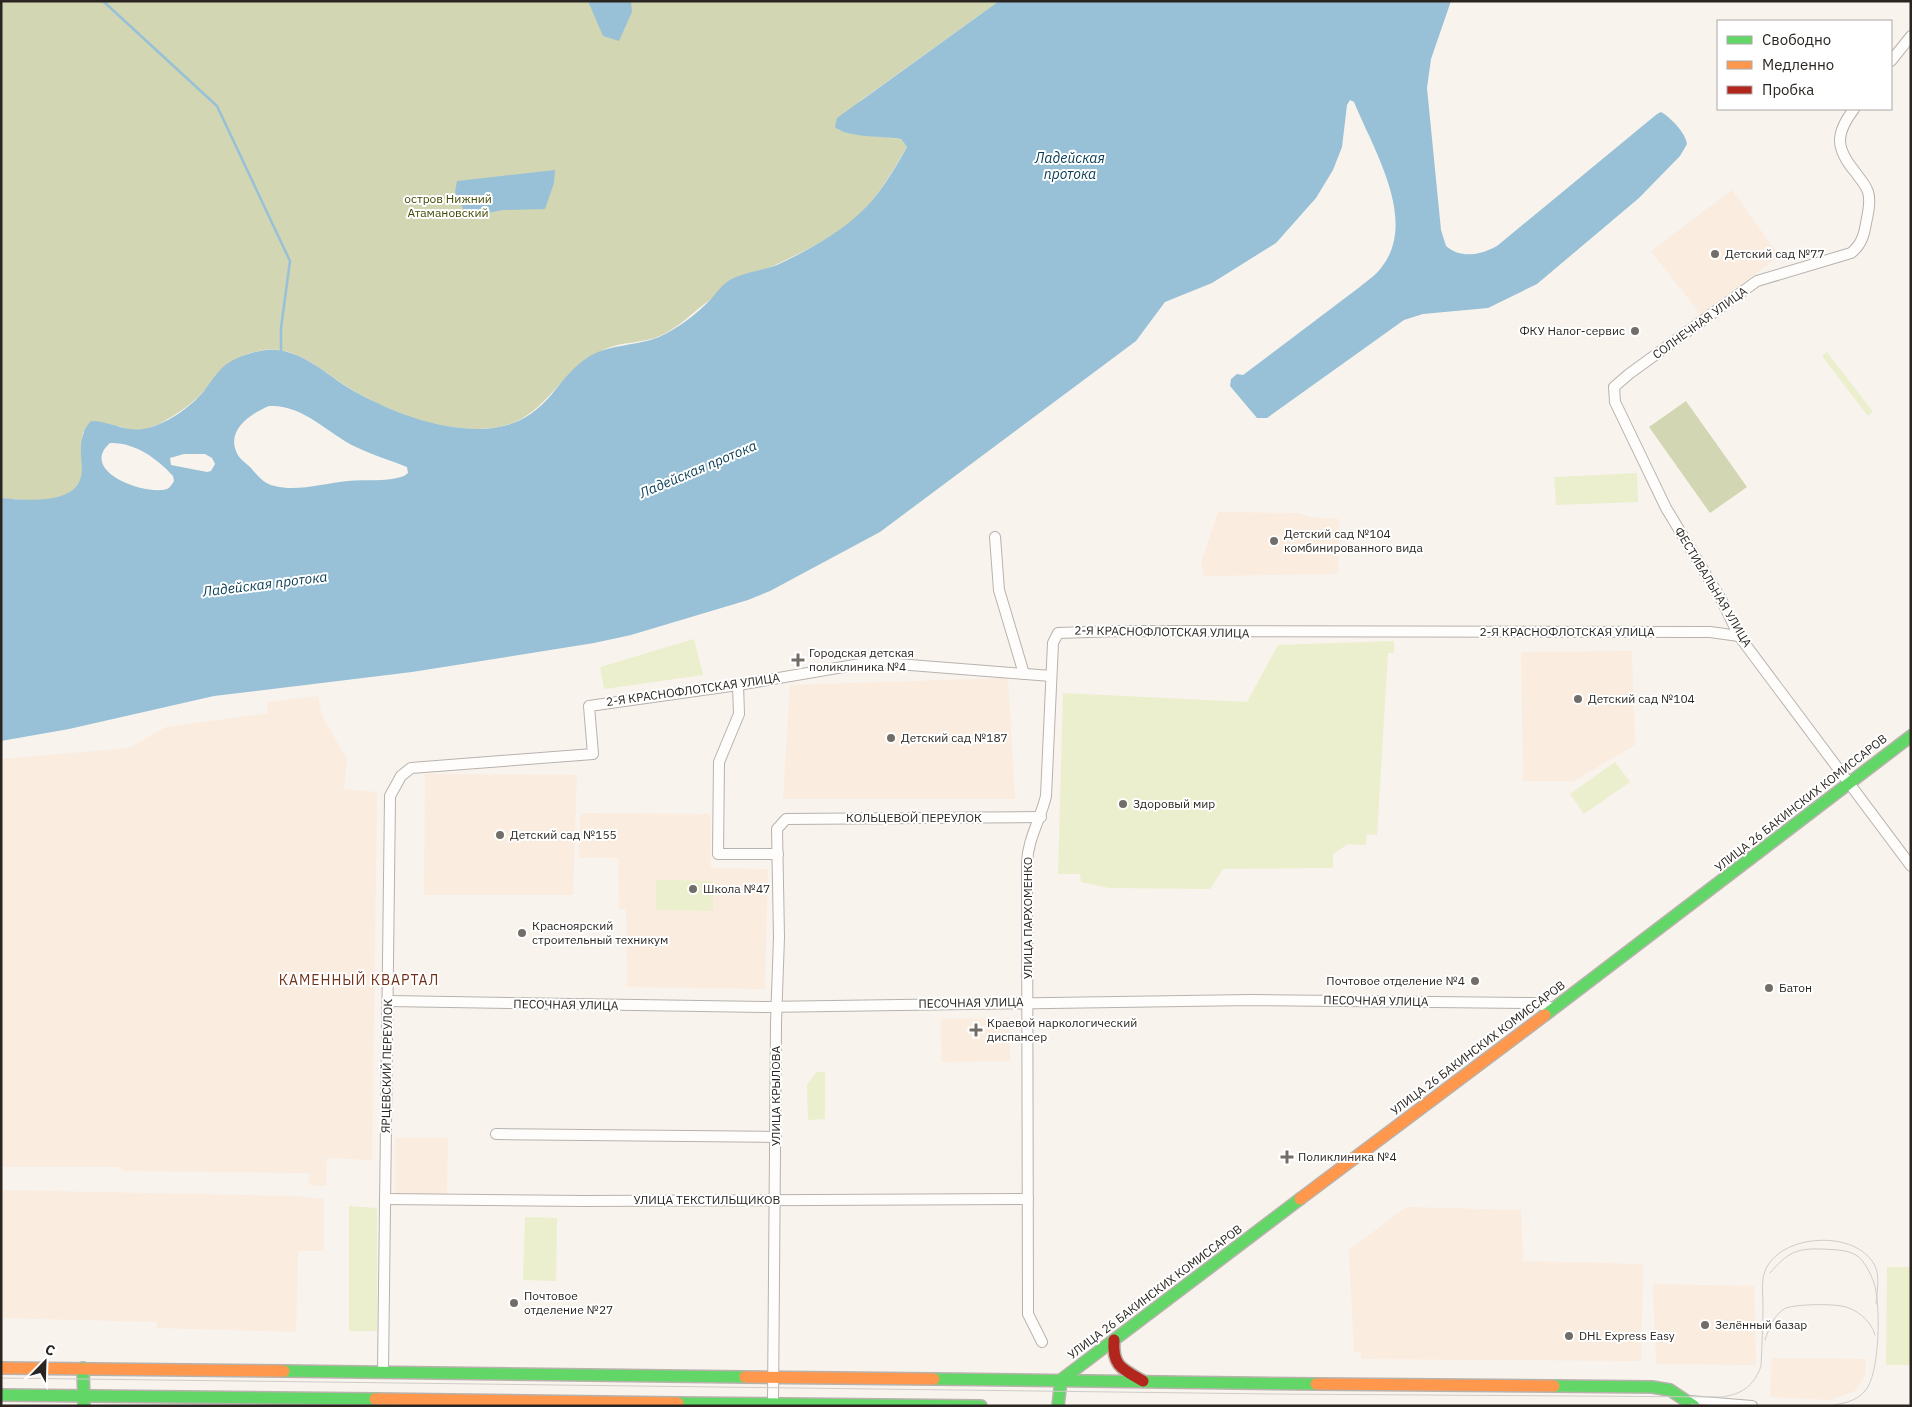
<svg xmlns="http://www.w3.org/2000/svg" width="1912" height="1407" viewBox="0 0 1912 1407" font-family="'IBM Plex Sans',sans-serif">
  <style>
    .built { fill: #faecdf }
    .green { fill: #ebefcd }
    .forest { fill: #d2d6b3 }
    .water { fill: #98c1d7; fill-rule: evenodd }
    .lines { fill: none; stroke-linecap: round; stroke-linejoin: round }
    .stream { stroke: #98c1d7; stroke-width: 2.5 }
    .street-casing { stroke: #b8b2ad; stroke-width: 12 }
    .fast-casing { stroke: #b8b2ad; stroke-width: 14 }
    .slow-casing { stroke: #b8b2ad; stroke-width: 14 }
    .jam-casing { stroke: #b8b2ad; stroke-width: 14 }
    .street { stroke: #fefdfc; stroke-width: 10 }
    .fast { stroke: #63d668; stroke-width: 11 }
    .slow { stroke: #ff974d; stroke-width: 11 }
    .jam { stroke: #b3261e; stroke-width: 11 }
    .tram { stroke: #ceccca; stroke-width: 1 }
    .poi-dot { fill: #726d68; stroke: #fff; stroke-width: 2 }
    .labels { text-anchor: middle; stroke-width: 4; stroke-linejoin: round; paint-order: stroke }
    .park-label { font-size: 12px; fill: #424b04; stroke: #fff }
    .poi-label { font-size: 12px; fill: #2a2520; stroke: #fff; text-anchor: start }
    .street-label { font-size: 12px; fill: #2a2520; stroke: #fff }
    .water-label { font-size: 14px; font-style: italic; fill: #043b52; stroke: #fff }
    .neighbourhood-label { font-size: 14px; letter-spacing: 1px; fill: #73311a; stroke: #fff }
  </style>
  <rect width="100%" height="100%" fill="#f9f3ed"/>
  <!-- built -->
  <g class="built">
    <polygon points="1732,190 1779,256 1701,315 1651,251"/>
    <polygon points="1218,512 1299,513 1309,517 1339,519 1338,574 1204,576 1201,563"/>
    <polygon points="1632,651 1635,745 1574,781 1523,781 1521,652"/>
    <polygon points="1008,678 1015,799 783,799 790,685"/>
    <polygon points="318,696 322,716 347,759 344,789 377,792 372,1160 327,1158 326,1186 309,1185 309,1173 122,1171 120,1167 1,1167 1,759 129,748 166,727 268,713 267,702"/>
    <polygon points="425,774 577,775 573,895 424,895"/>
    <polygon points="580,813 710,814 711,868 768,869 765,989 627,987 626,910 619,909 618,858 579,858"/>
    <polygon points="1010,1018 1010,1061 942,1062 941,1019"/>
    <polygon points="395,1138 448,1138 447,1195 395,1194"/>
    <polygon points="1,1190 294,1196 324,1199 324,1251 298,1251 296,1332 157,1328 157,1322 1,1318"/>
    <polygon points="1406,1207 1521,1210 1523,1261 1643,1264 1641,1361 1361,1359 1361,1352 1354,1352 1349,1250"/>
    <polygon points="1653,1284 1754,1286 1756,1365 1656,1364"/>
    <polygon points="1771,1358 1866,1359 1865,1375 1855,1391 1830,1400 1770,1397"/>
  </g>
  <!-- green -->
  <g class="green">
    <polygon points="1827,352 1873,412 1868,416 1822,356"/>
    <polygon points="1637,473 1638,502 1556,505 1554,477"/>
    <polygon points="694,639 703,675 604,689 600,667"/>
    <polygon points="1394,641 1394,653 1388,653 1377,835 1367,834 1366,845 1348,844 1333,854 1333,868 1223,869 1210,889 1109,888 1081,882 1080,874 1058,874 1063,693 1247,702 1278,645"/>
    <polygon points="1615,762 1630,782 1584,814 1570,794"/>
    <polygon points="656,880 713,881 713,911 656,910"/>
    <polygon points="816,1072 825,1072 825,1119 808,1120 807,1085"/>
    <polygon points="349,1206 377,1208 377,1331 349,1331"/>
    <polygon points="525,1217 557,1218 556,1281 523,1280"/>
    <polygon points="1887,1267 1911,1267 1911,1365 1886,1365"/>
  </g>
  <!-- forest -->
  <g class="forest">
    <path d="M1,1H999L860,101L838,130L855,134L901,139L907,147C893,170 879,196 859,215C816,253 758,268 711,299C694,311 680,327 660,336C642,344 620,341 603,350C543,381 545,437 461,428C424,425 383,408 351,389C324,373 298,346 264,350C231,355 223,370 202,393C191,405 174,416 159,424C150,428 140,431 131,430C126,429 121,426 117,426C106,426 94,431 83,432C80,448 85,465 81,480C73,506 22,500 1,498Z"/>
    <polygon points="1686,401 1747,487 1710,513 1649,427"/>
  </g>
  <!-- water -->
  <g class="water">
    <polygon points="588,1 631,1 632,12 619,41 603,36"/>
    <path d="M999,1H1451L1431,59L1427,88L1441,230L1446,246C1461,259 1481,255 1497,246L1657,114L1661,112C1670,117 1686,133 1687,144L1680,156L1639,198L1537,284L1488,308L1423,314L1404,320L1267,418H1257L1230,386L1231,379L1237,374L1243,375L1361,286C1368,280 1376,275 1381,268C1419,221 1373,149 1354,102L1350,100L1347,105L1342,147L1333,170L1316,198L1276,243L1212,283L1165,302L1136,341L880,532L770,591L748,600L631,635L594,643L412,672L214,696L69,729L1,741V498C22,500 71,505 80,480C84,470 80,457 81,446C82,436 84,428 91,421C109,421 125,432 143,429C164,426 191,407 204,391C210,383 215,375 222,368C233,358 251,352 266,350C300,347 325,374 352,390C384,408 425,425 462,428C499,432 527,424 552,394C563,380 575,365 590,356C611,344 637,346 659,337C677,329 697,314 710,300C716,294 720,287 727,282C740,273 762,271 777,265C803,253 839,233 859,214C879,196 894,170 907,147L901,139C885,136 846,138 835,127L837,118ZM269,406C303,404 327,433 356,447C372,455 390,460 407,467L408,473C405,475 405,476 401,477C384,482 366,479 348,481C325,483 297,492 275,486C264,484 258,476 251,468C246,463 238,458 236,451C227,429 252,413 269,406ZM110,443C134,442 157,458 173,476L174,481C172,484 170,488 167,489C145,496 78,471 110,443ZM184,454H205L212,458L215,464L211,471L207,472L171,465L170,458Z"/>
    <polygon points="555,170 554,183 545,209 503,210 467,217 455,192 457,181"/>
  </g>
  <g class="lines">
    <!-- stream -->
    <polyline class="stream" points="103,1 217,106 290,261 281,328 281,351"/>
    <defs>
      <g id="street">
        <polyline points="1891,61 1911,36"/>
        <path d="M1854,109C1835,134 1835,148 1856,173C1860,179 1866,185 1868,192C1871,201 1868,214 1866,223C1864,236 1861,245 1851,253L1757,281L1629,374L1614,387L1615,402L1666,508L1722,601L1739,636L1911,866"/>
        <polyline points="995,537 999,590 1024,674"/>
        <polyline points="738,685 739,714 719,762 718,854 778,854"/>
        <polyline points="388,1001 764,1007 1251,1000 1534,1003 1554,1008"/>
        <polyline points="496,1134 776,1137"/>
        <polyline points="385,1199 584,1201 1028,1199"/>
        <path d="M1042,1342L1028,1314L1027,863C1028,838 1040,821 1046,796L1053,643L1058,633L1119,631L1710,632L1739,636"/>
        <polyline points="383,1371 390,796 401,776 411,768 593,754 589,706 738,685 872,662 1051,676"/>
        <polyline points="1690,1401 1752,1406"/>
        <polyline points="773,1402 776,1023 779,937 777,829 786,819 1041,817"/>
      </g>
      <g id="fast">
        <polyline points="1545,1015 1911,736"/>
        <polyline points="83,1368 84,1406"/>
        <polyline points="284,1371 745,1377"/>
        <polyline points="934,1379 1316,1384"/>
        <polyline points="1554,1386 1652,1387 1670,1390 1694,1406"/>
        <polyline points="1,1395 375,1399"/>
        <polyline points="678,1403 981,1406"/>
        <polyline points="1058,1406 1061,1380 1300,1199"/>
      </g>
      <g id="slow">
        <polyline points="1300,1199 1545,1015"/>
        <polyline points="1,1368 284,1371"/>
        <polyline points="745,1377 934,1379"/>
        <polyline points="1316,1384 1554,1386"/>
        <polyline points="375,1399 678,1403"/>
      </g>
      <path id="jam" d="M1114,1340C1112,1366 1122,1369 1143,1381"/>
    </defs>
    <!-- street casing -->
    <use href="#street" class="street-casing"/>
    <!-- fast casing -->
    <use href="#fast" class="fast-casing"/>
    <!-- slow casing -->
    <use href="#slow" class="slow-casing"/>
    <!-- jam casing -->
    <use href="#jam" class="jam-casing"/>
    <!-- street -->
    <use href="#street" class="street"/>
    <!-- fast -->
    <use href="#fast" class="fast"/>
    <!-- slow -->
    <use href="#slow" class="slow"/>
    <!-- jam -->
    <use href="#jam" class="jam"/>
    <!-- tram -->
    <g class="tram">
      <path d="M1770,1273C1787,1253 1796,1248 1822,1249C1834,1250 1845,1249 1856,1255C1864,1260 1871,1274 1874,1283C1881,1303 1880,1375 1865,1391C1856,1402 1841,1404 1827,1406"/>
      <path d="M1765,1340C1769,1328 1774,1314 1786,1308C1797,1304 1838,1303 1849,1308C1860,1312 1872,1323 1875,1335"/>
      <path d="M1,1378L1273,1394L1722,1397C1742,1394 1754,1386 1761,1366C1762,1346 1763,1325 1763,1305C1763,1295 1761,1280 1765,1271C1780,1233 1857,1229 1875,1266C1880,1276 1877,1292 1876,1304"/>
      <polyline points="1691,1404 1720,1406"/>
    </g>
  </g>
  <!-- markers -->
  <g class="poi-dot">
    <circle cx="1715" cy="254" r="5"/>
    <circle cx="1635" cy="331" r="5"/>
    <circle cx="1274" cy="541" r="5"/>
    <path d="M795.5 652.5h5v5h5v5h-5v5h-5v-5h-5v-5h5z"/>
    <circle cx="1578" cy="699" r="5"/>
    <circle cx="891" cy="738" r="5"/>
    <circle cx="1123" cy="804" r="5"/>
    <circle cx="500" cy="835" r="5"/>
    <circle cx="693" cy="889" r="5"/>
    <circle cx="522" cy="933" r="5"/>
    <circle cx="1475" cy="981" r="5"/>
    <circle cx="1769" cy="988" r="5"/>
    <path d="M973.5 1022.5h5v5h5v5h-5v5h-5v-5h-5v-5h5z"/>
    <path d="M1284.5 1149.5h5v5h5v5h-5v5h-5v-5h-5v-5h5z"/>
    <circle cx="514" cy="1303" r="5"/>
    <circle cx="1705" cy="1325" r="5"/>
    <circle cx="1569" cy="1336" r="5"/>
  </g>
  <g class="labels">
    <!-- park labels -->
    <g class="park-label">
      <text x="448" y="203">остров Нижний<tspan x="448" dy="14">Атамановский</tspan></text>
    </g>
    <!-- poi labels -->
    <g class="poi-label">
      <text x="1725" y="258">Детский сад №77</text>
      <text x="1625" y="335" text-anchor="end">ФКУ Налог-сервис</text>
      <text x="1284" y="538">Детский сад №104<tspan x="1284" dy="14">комбинированного вида</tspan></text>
      <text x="809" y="657">Городская детская<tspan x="809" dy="14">поликлиника №4</tspan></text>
      <text x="1588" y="703">Детский сад №104</text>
      <text x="901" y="742">Детский сад №187</text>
      <text x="1133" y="808">Здоровый мир</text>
      <text x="510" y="839">Детский сад №155</text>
      <text x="703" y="893">Школа №47</text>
      <text x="532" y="930">Красноярский<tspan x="532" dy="14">строительный техникум</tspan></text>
      <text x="1465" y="985" text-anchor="end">Почтовое отделение №4</text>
      <text x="1779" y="992">Батон</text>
      <text x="987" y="1027">Краевой наркологический<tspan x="987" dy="14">диспансер</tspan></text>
      <text x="1298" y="1161">Поликлиника №4</text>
      <text x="524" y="1300">Почтовое<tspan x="524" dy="14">отделение №27</tspan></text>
      <text x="1715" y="1329">Зелённый базар</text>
      <text x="1579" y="1340">DHL Express Easy</text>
    </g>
    <!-- street labels -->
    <g class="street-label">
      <text transform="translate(1700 323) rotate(-36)" y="4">СОЛНЕЧНАЯ УЛИЦА</text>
      <text transform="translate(1713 587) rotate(59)" y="4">ФЕСТИВАЛЬНАЯ УЛИЦА</text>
      <text transform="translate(1162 632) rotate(1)" y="4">2-Я КРАСНОФЛОТСКАЯ УЛИЦА</text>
      <text x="1567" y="636">2-Я КРАСНОФЛОТСКАЯ УЛИЦА</text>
      <text transform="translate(693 690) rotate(-8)" y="4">2-Я КРАСНОФЛОТСКАЯ УЛИЦА</text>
      <text transform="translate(1801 803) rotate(-38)" y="4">УЛИЦА 26 БАКИНСКИХ КОМИССАРОВ</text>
      <text x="914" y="822">КОЛЬЦЕВОЙ ПЕРЕУЛОК</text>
      <text transform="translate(1028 918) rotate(-90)" y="4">УЛИЦА ПАРХОМЕНКО</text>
      <text transform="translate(1376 1001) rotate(1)" y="4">ПЕСОЧНАЯ УЛИЦА</text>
      <text transform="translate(971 1003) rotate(-1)" y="4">ПЕСОЧНАЯ УЛИЦА</text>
      <text transform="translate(566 1005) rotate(1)" y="4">ПЕСОЧНАЯ УЛИЦА</text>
      <text transform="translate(1478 1048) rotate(-37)" y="4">УЛИЦА 26 БАКИНСКИХ КОМИССАРОВ</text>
      <text transform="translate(387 1066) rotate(-89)" y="4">ЯРЦЕВСКИЙ ПЕРЕУЛОК</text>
      <text transform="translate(776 1096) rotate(-90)" y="4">УЛИЦА КРЫЛОВА</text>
      <text x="707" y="1204">УЛИЦА ТЕКСТИЛЬЩИКОВ</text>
      <text transform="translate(1155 1292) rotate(-37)" y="4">УЛИЦА 26 БАКИНСКИХ КОМИССАРОВ</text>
    </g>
    <!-- water labels -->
    <g class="water-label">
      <text x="1070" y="163">Ладейская<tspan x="1070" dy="16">протока</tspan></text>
      <text transform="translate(698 469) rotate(-23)" y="5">Ладейская протока</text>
      <text transform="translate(265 584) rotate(-7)" y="5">Ладейская протока</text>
    </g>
    <!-- neighbourhood labels -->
    <g class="neighbourhood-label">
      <text x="359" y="985">КАМЕННЫЙ КВАРТАЛ</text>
    </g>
  </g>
  <!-- border -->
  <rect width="1912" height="1407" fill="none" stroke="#2a2520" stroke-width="5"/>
  <!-- legend -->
  <rect x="1717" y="20" width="175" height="90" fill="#ffffff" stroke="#aaa8a6"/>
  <rect x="1727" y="36" width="25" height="8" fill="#63d668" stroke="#aaa8a6"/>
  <text x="1762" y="45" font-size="15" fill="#2a2520">Свободно</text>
  <rect x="1727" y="61" width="25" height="8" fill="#ff974d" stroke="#aaa8a6"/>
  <text x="1762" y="70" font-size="15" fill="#2a2520">Медленно</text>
  <rect x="1727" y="86" width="25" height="8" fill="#b3261e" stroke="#aaa8a6"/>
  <text x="1762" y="95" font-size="15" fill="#2a2520">Пробка</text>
  <!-- north arrow -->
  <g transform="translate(45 1362) rotate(23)" stroke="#ffffff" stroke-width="4" paint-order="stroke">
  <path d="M0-4L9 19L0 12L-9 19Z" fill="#2a2520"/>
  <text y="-8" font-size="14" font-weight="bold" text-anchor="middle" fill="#2a2520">С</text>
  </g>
</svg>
